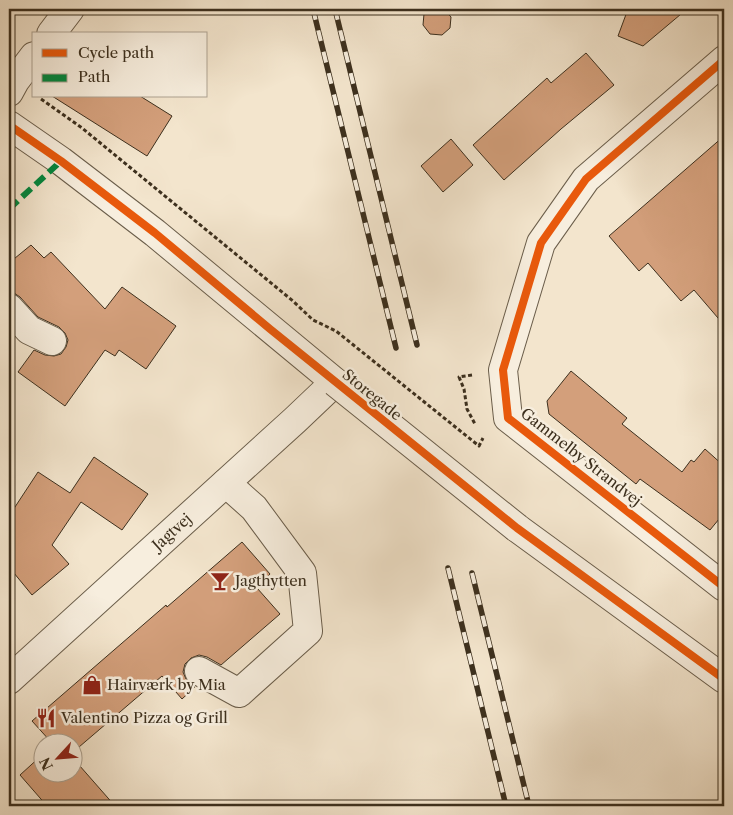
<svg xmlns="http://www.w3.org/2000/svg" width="733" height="815" viewBox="0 0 733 815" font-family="'Libre Caslon Text',serif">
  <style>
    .building { fill: #d39f7b; stroke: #3d301e }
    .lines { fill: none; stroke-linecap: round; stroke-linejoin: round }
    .minor-casing { stroke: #6a5d4a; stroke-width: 30 }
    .path { stroke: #3d301e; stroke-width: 3; stroke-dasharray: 4 2.5; stroke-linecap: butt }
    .minor { stroke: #f7eede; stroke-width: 28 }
    .rail-casing { stroke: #3d301e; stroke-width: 5.5 }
    .rail { stroke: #f7eede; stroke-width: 4; stroke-dasharray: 11; stroke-linecap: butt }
    .minor-bridge-casing { stroke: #6a5d4a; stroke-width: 30; stroke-linecap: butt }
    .minor-bridge { stroke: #f7eede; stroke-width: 28 }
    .quiet { stroke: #00873e; stroke-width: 6; stroke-dasharray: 12 6; stroke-linecap: butt }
    .cycleway-casing { stroke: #f7eede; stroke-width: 11 }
    .cycleway { stroke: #e8590c; stroke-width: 8 }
    .labels { text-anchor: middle; stroke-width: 5; stroke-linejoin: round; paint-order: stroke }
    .street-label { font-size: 15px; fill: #3d301e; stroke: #f7eede }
    .poi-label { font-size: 15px; fill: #3d301e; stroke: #f7eede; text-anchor: start }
  </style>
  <rect width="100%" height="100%" fill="#f3e5cd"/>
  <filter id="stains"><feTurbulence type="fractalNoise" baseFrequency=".004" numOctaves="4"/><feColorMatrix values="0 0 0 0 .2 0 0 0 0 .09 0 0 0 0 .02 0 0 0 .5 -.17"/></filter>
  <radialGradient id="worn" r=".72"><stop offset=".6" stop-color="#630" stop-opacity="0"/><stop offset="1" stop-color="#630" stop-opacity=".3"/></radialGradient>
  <!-- building -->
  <g class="building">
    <polygon points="431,9 444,9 451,17 450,28 442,35 430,34 423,25 424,14"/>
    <polygon points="628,9 687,9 643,46 618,36"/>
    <polygon points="586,53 614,85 561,129 504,180 473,145 547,78 551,83"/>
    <polygon points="52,96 140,96 172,116 147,156"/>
    <polygon points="724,136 724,325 694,290 681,301 648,263 639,271 609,236"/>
    <polygon points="451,139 473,165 443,192 421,166"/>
    <polygon points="31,245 44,258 51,252 105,309 122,287 176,326 146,369 119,350 115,356 105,350 65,406 18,372 34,350 45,355 54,356 61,354 66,347 68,340 65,333 59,327 38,317 20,297 14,293 9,293 9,263"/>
    <polygon points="571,371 627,418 622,424 682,472 691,460 694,462 705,449 724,466 724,513 710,530 640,479 636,484 549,414 547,401"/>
    <polygon points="94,457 148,494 122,530 81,502 52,545 69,564 32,595 9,567 9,513 13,510 38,472 70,493"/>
    <polygon points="242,542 270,574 257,588 280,614 221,665 207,657 199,655 191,658 185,664 183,672 186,679 195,687 182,699 162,676 72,753 72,742 51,742 32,721 166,605 167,607"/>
    <polygon points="42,755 42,772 72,772 72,757 115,806 47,806 20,775"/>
  </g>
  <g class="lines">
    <defs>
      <g id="minor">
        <polyline points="51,34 70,9"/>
        <polyline points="724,60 586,179 541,243 503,370 508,418 724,587"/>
        <polyline points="9,92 15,81 34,56"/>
        <polyline points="9,125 61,161 155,233 335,382 295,420 9,680"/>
        <polyline points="9,308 29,330 52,341"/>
        <polyline points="517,528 724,679"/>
        <polyline points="199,671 239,693 308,631 302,573 254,508 226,483"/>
      </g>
    </defs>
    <!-- minor casing -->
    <use href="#minor" class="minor-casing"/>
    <!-- path -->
    <g class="path">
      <polyline points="41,99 82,128 293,301 313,320 336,331 479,446 483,438"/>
      <polyline points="472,375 459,377 464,389 467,409 475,424"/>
    </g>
    <!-- minor -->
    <use href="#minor" class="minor"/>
    <defs>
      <g id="rail">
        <polyline points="313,9 396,348"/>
        <polyline points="335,9 417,345"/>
        <polyline points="448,568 506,806"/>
        <polyline points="472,573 529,806"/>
      </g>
    </defs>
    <!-- rail casing -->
    <use href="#rail" class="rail-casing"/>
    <!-- rail -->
    <use href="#rail" class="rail"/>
    <defs>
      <polyline id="minor-bridge" points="335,382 517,528"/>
    </defs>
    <!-- minor-bridge casing -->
    <use href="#minor-bridge" class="minor-bridge-casing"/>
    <!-- minor-bridge -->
    <use href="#minor-bridge" class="minor-bridge"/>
    <!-- quiet -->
    <polyline class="quiet" points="9,209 61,161"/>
    <defs>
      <g id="cycleway">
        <polyline points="724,60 586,179 541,243 503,370 508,418 724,587"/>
        <polyline points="9,125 61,161 155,233 270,329 517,528 724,679"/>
      </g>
    </defs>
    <!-- cycleway casing -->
    <use href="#cycleway" class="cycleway-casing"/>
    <!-- cycleway -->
    <use href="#cycleway" class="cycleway"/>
  </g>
  <!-- icons -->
  <defs>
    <symbol id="bar-bare" viewBox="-9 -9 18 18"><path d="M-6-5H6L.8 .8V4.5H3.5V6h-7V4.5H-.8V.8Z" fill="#8f2418" stroke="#f7eede" stroke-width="2.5" paint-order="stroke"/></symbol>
    <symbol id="shop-bare" viewBox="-9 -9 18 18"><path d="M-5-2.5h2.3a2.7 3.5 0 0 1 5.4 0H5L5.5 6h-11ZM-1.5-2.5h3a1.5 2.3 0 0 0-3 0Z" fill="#8f2418" stroke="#f7eede" stroke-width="2.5" paint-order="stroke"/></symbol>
    <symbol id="restaurant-bare" viewBox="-9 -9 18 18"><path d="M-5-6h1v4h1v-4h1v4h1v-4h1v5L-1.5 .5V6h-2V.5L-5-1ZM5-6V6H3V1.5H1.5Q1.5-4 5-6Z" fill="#8f2418" stroke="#f7eede" stroke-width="2.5" paint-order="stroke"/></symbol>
  </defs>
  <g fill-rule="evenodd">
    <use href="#bar-bare" x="206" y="567" width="28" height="28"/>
    <use href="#shop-bare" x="78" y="671" width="28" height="28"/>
    <use href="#restaurant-bare" x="32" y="704" width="28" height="28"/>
  </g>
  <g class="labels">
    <!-- street labels -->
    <g class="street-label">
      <text transform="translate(372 395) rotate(39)" y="5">Storegade</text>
      <text transform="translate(581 457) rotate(38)" y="5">Gammelby Strandvej</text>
      <text transform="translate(172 532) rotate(-42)" y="5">Jagtvej</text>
    </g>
    <!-- poi labels -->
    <g class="poi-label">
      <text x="235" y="586">Jagthytten</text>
      <text x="107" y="690">Hairværk by Mia</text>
      <text x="61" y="723">Valentino Pizza og Grill</text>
    </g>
  </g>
  <!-- margin -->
  <rect width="733" height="815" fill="none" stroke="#f3e5cd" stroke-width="30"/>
  <rect x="10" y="10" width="713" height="795" fill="none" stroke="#3d301e" stroke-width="2.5"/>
  <rect x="15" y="15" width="703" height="785" fill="none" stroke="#3d301e"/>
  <!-- legend -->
  <rect x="32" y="32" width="175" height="65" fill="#f7eede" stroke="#ada291"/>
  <rect x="42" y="49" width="25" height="8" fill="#e8590c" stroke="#ada291"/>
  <text x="78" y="58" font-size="15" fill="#3d301e">Cycle path</text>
  <rect x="42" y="74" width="25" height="8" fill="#00873e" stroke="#ada291"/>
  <text x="78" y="82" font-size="15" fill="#3d301e">Path</text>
  <!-- north arrow -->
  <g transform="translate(58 758) rotate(244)"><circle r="24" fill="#f7eede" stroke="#ada291"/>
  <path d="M0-4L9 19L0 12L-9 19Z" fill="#8f2418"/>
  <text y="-8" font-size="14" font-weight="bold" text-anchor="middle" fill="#3d301e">N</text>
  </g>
  <rect width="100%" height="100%" filter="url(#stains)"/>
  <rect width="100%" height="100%" fill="url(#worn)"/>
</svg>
